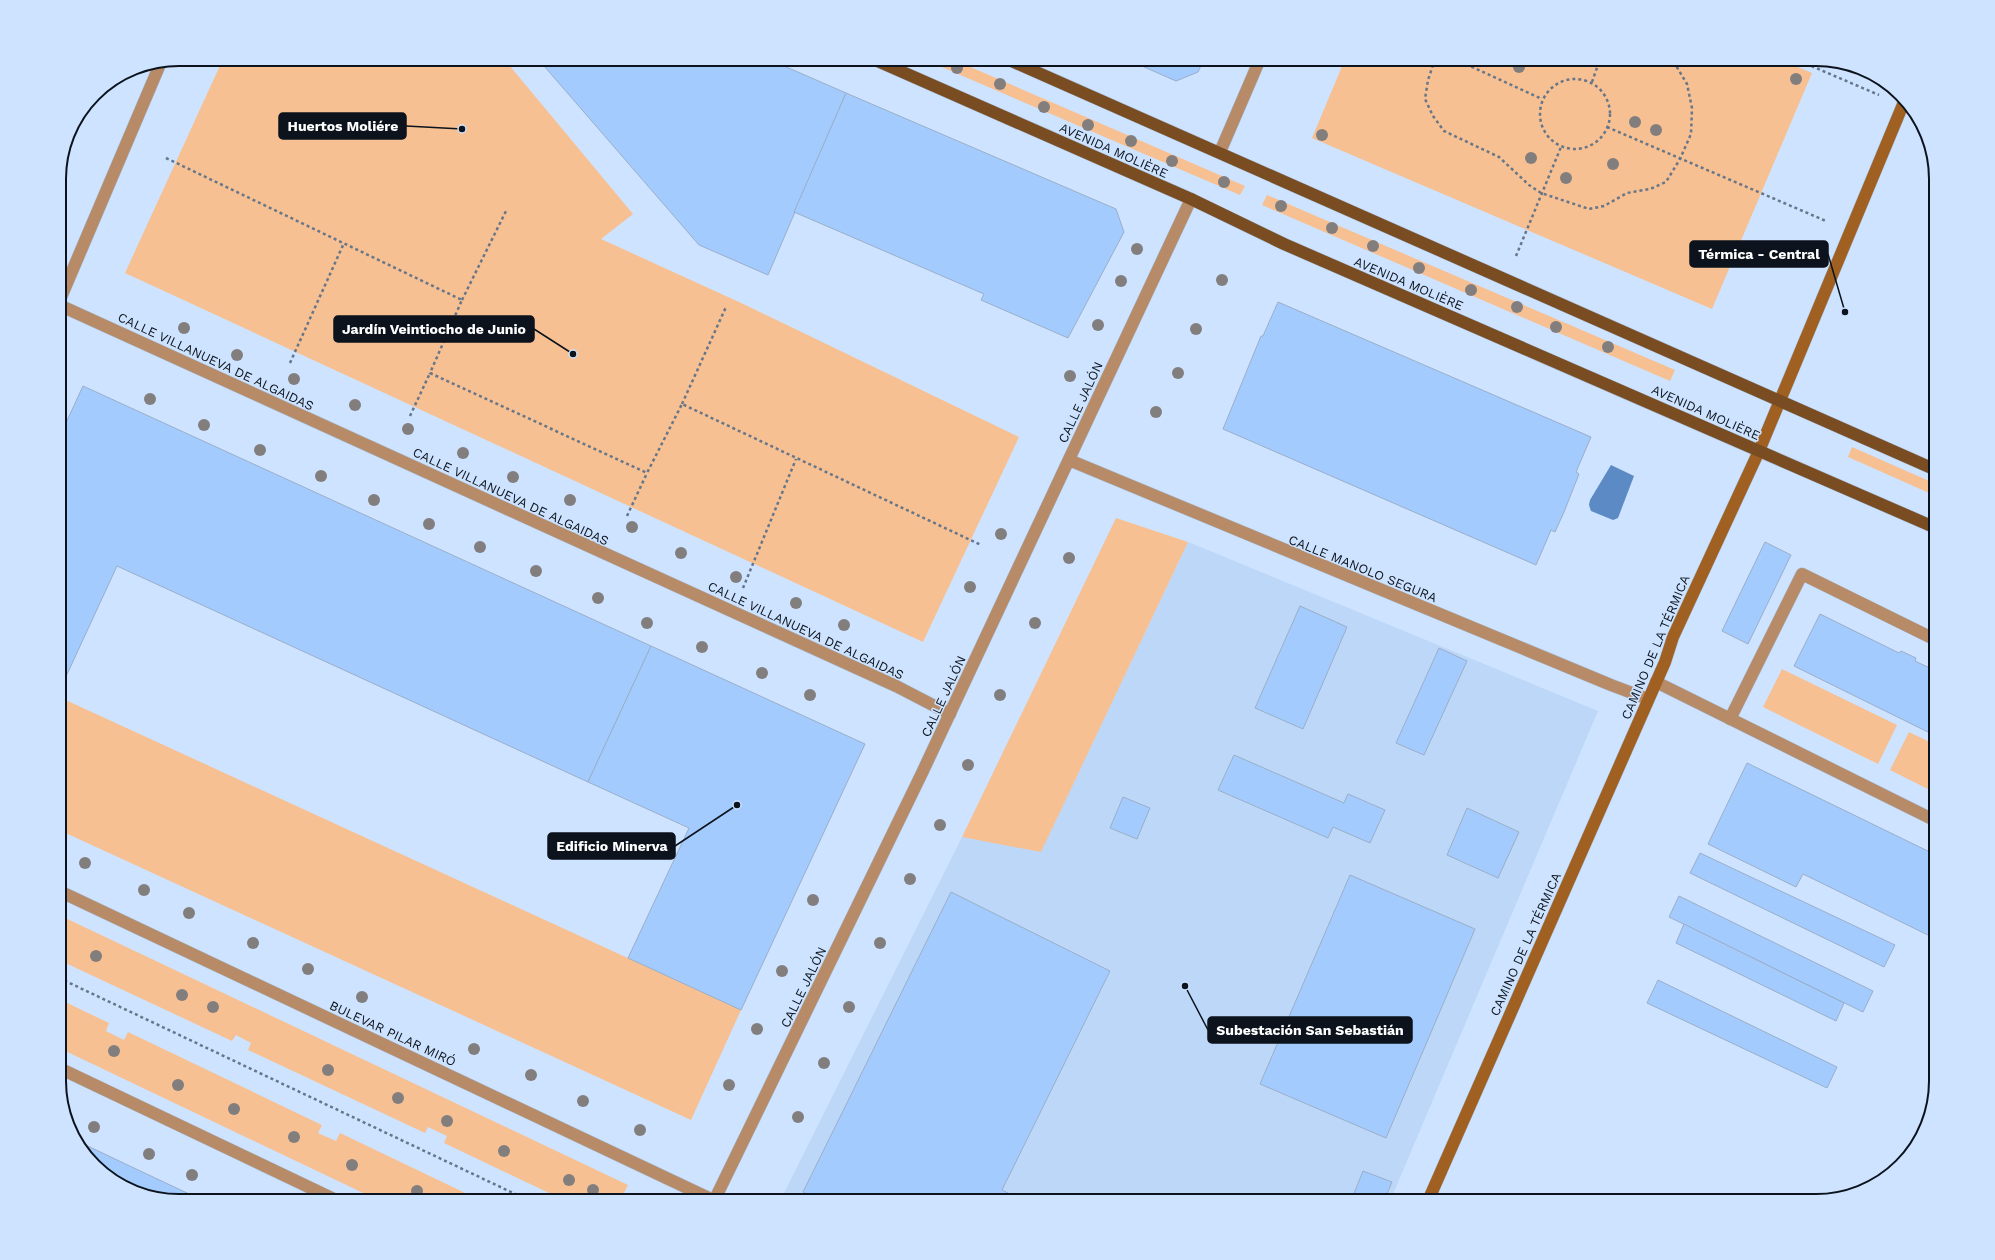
<svg xmlns="http://www.w3.org/2000/svg" width="1995" height="1260" viewBox="0 0 1995 1260" font-family="'Work Sans',sans-serif">
  <style>
    .built { fill: #bdd7f8 }
    .green { fill: #f7c092 }
    .water { fill: #5c8ac5 }
    .building { fill: #a4cbfd; stroke: #9aaec8 }
    .lines { fill: none; stroke-linecap: round; stroke-linejoin: round }
    .lane-casing { stroke: #aabed6; stroke-width: 13 }
    .street-casing { stroke: #aabed6; stroke-width: 13 }
    .secondary-casing { stroke: #aabed6; stroke-width: 13 }
    .primary-casing { stroke: #aabed6; stroke-width: 13 }
    .path { stroke: #677688; stroke-width: 2.5; stroke-dasharray: 3 3; stroke-linecap: butt }
    .lane { stroke: #b78b67; stroke-width: 12 }
    .street { stroke: #b78b67; stroke-width: 12 }
    .secondary { stroke: #9f6021; stroke-width: 12 }
    .primary { stroke: #794c22; stroke-width: 12 }
    .tree { fill: #837e7e }
    .labels { text-anchor: middle; stroke-width: 3; stroke-linejoin: round; paint-order: stroke }
    .street-label { font-size: 13px; fill: #0c131c; stroke: #cde3ff }
    .rim { fill: none; stroke: #0c131c; stroke-width: 2 }
    .leader { fill: none; stroke: #0c131c; stroke-width: 1.5 }
    .callout-dot { fill: #0c131c; stroke: #cde3ff; stroke-width: 1.5 }
    .callout { fill: #0c131c; stroke: #0c131c; stroke-width: 1.5 }
    .callout-label { font-size: 14px; text-anchor: middle; font-weight: bold; fill: #fff }
  </style>
  <rect width="100%" height="100%" fill="#cde3ff"/>
  <!-- built -->
  <polygon class="built" points="1188,542 1598,711 1390,1201 791,1201 782,1197 962,837 1041,851"/>
  <!-- green -->
  <g class="green">
    <polygon points="223,59 504,59 633,214 601,239 739,302 1019,437 923,642 125,273"/>
    <polygon points="923,59 952,59 1245,186 1240,195"/>
    <polygon points="1345,59 1779,59 1812,73 1712,309 1312,138"/>
    <polygon points="1267,195 1675,370 1670,381 1262,205"/>
    <polygon points="1852,447 1936,484 1936,496 1848,457"/>
    <polygon points="1116,518 1188,542 1041,852 962,837"/>
    <polygon points="1782,669 1897,725 1878,764 1763,707"/>
    <polygon points="59,697 741,1010 691,1120 59,830"/>
    <polygon points="1909,732 1936,745 1936,793 1890,770"/>
    <polygon points="59,915 628,1185 620,1201 566,1201 444,1143 447,1136 428,1127 425,1133 248,1050 251,1043 236,1035 232,1041 59,960"/>
    <polygon points="59,999 109,1023 106,1031 124,1040 128,1032 322,1125 318,1133 336,1141 340,1133 482,1201 380,1201 59,1048"/>
  </g>
  <!-- water -->
  <polygon class="water" points="1611,465 1634,476 1618,518 1613,520 1591,511 1589,505 1590,500"/>
  <!-- building -->
  <g class="building">
    <polygon points="538,59 768,59 846,93 768,275 699,245"/>
    <polygon points="1126,59 1204,59 1198,72 1176,81"/>
    <polygon points="846,93 1116,209 1124,232 1068,338 981,300 984,294 794,212"/>
    <polygon points="1278,302 1591,437 1576,472 1579,474 1564,512 1555,532 1551,530 1536,565 1223,429 1261,336 1263,336"/>
    <polygon points="83,386 651,646 588,782 117,566 63,683 59,681 59,438"/>
    <polygon points="1765,542 1791,555 1748,644 1722,631"/>
    <polygon points="1300,606 1347,627 1303,729 1255,708"/>
    <polygon points="1820,614 1899,653 1901,651 1916,658 1915,661 1936,671 1936,736 1794,666"/>
    <polygon points="651,646 865,744 741,1010 628,958 689,828 588,782"/>
    <polygon points="1439,648 1467,661 1424,755 1396,743"/>
    <polygon points="1234,755 1344,803 1348,794 1385,810 1370,843 1333,827 1328,838 1218,790"/>
    <polygon points="1747,763 1936,855 1936,923 1930,936 1803,874 1796,887 1708,844"/>
    <polygon points="1123,797 1150,808 1137,839 1110,828"/>
    <polygon points="1467,808 1519,832 1498,878 1447,855"/>
    <polygon points="1700,853 1895,945 1884,967 1690,873"/>
    <polygon points="1350,875 1475,929 1386,1138 1260,1084"/>
    <polygon points="951,892 1110,971 1002,1190 1024,1201 822,1201 803,1192"/>
    <polygon points="1679,896 1873,991 1863,1012 1669,917"/>
    <polygon points="1684,924 1844,1003 1836,1021 1676,943"/>
    <polygon points="1658,980 1837,1067 1827,1088 1647,1003"/>
    <polygon points="75,1140 134,1168 204,1201 179,1201 148,1197 112,1181"/>
    <polygon points="1363,1171 1392,1182 1384,1201 1351,1201"/>
  </g>
  <g class="lines">
    <defs>
      <g id="lane">
        <polyline points="1656,682 1936,821"/>
        <polyline points="1730,719 1802,574 1936,640"/>
      </g>
      <g id="street">
        <polyline points="1220,152 1260,59"/>
        <polyline points="59,302 161,62"/>
        <polyline points="59,305 896,686 950,714"/>
        <polyline points="1069,460 1611,685 1648,699"/>
        <polyline points="59,891 715,1201"/>
        <polyline points="59,1068 338,1201"/>
        <polyline points="714,1201 922,773 1191,199"/>
      </g>
      <polyline id="secondary" points="1428,1201 1665,662 1673,637 1759,451 1904,102"/>
      <g id="primary">
        <polyline points="873,59 1191,199 1284,244 1936,528"/>
        <polyline points="1007,59 1936,470"/>
      </g>
    </defs>
    <!-- lane casing -->
    <use href="#lane" class="lane-casing"/>
    <!-- street casing -->
    <use href="#street" class="street-casing"/>
    <!-- secondary casing -->
    <use href="#secondary" class="secondary-casing"/>
    <!-- primary casing -->
    <use href="#primary" class="primary-casing"/>
    <!-- path -->
    <g class="path">
      <polyline points="1435,59 1428,80 1425,99 1433,116 1444,131 1499,157 1529,185 1541,193 1589,209 1604,206 1627,193 1650,189 1666,182 1680,159 1691,134 1692,108 1687,84 1672,59"/>
      <polyline points="1455,59 1542,99"/>
      <polyline points="1795,59 1879,95"/>
      <circle cx="1575" cy="114" r="35"/>
      <polyline points="1592,82 1600,59"/>
      <polyline points="1607,127 1826,221"/>
      <polyline points="166,158 462,300 430,373 647,473 682,404 981,545"/>
      <polyline points="1516,256 1561,147"/>
      <polyline points="462,300 507,209"/>
      <polyline points="290,363 344,243"/>
      <polyline points="682,404 726,307"/>
      <polyline points="410,416 430,373"/>
      <polyline points="627,516 647,473"/>
      <polyline points="743,588 796,459"/>
      <polyline points="59,978 530,1201"/>
      <polyline points="639,1201 642,1195"/>
    </g>
    <!-- lane -->
    <use href="#lane" class="lane"/>
    <!-- street -->
    <use href="#street" class="street"/>
    <!-- secondary -->
    <use href="#secondary" class="secondary"/>
    <!-- primary -->
    <use href="#primary" class="primary"/>
  </g>
  <!-- trees -->
  <g class="tree">
    <circle cx="1519" cy="67" r="6"/>
    <circle cx="957" cy="68" r="6"/>
    <circle cx="1796" cy="79" r="6"/>
    <circle cx="1000" cy="84" r="6"/>
    <circle cx="1044" cy="107" r="6"/>
    <circle cx="1635" cy="122" r="6"/>
    <circle cx="1088" cy="125" r="6"/>
    <circle cx="1656" cy="130" r="6"/>
    <circle cx="1322" cy="135" r="6"/>
    <circle cx="1131" cy="141" r="6"/>
    <circle cx="1531" cy="158" r="6"/>
    <circle cx="1172" cy="161" r="6"/>
    <circle cx="1613" cy="164" r="6"/>
    <circle cx="1566" cy="178" r="6"/>
    <circle cx="1224" cy="182" r="6"/>
    <circle cx="1281" cy="206" r="6"/>
    <circle cx="1332" cy="228" r="6"/>
    <circle cx="1373" cy="246" r="6"/>
    <circle cx="1137" cy="249" r="6"/>
    <circle cx="1419" cy="268" r="6"/>
    <circle cx="1222" cy="280" r="6"/>
    <circle cx="1121" cy="281" r="6"/>
    <circle cx="1471" cy="290" r="6"/>
    <circle cx="1517" cy="307" r="6"/>
    <circle cx="1098" cy="325" r="6"/>
    <circle cx="1556" cy="327" r="6"/>
    <circle cx="184" cy="328" r="6"/>
    <circle cx="1196" cy="329" r="6"/>
    <circle cx="1608" cy="347" r="6"/>
    <circle cx="237" cy="355" r="6"/>
    <circle cx="1178" cy="373" r="6"/>
    <circle cx="1070" cy="376" r="6"/>
    <circle cx="294" cy="379" r="6"/>
    <circle cx="150" cy="399" r="6"/>
    <circle cx="355" cy="405" r="6"/>
    <circle cx="1156" cy="412" r="6"/>
    <circle cx="204" cy="425" r="6"/>
    <circle cx="408" cy="429" r="6"/>
    <circle cx="260" cy="450" r="6"/>
    <circle cx="463" cy="453" r="6"/>
    <circle cx="321" cy="476" r="6"/>
    <circle cx="513" cy="477" r="6"/>
    <circle cx="374" cy="500" r="6"/>
    <circle cx="570" cy="500" r="6"/>
    <circle cx="429" cy="524" r="6"/>
    <circle cx="632" cy="527" r="6"/>
    <circle cx="1001" cy="534" r="6"/>
    <circle cx="480" cy="547" r="6"/>
    <circle cx="681" cy="553" r="6"/>
    <circle cx="1069" cy="558" r="6"/>
    <circle cx="536" cy="571" r="6"/>
    <circle cx="736" cy="577" r="6"/>
    <circle cx="970" cy="587" r="6"/>
    <circle cx="598" cy="598" r="6"/>
    <circle cx="796" cy="603" r="6"/>
    <circle cx="647" cy="623" r="6"/>
    <circle cx="1035" cy="623" r="6"/>
    <circle cx="844" cy="625" r="6"/>
    <circle cx="702" cy="647" r="6"/>
    <circle cx="762" cy="673" r="6"/>
    <circle cx="810" cy="695" r="6"/>
    <circle cx="1000" cy="695" r="6"/>
    <circle cx="968" cy="765" r="6"/>
    <circle cx="940" cy="825" r="6"/>
    <circle cx="85" cy="863" r="6"/>
    <circle cx="910" cy="879" r="6"/>
    <circle cx="144" cy="890" r="6"/>
    <circle cx="813" cy="900" r="6"/>
    <circle cx="189" cy="913" r="6"/>
    <circle cx="253" cy="943" r="6"/>
    <circle cx="880" cy="943" r="6"/>
    <circle cx="96" cy="956" r="6"/>
    <circle cx="308" cy="969" r="6"/>
    <circle cx="782" cy="971" r="6"/>
    <circle cx="182" cy="995" r="6"/>
    <circle cx="362" cy="997" r="6"/>
    <circle cx="213" cy="1007" r="6"/>
    <circle cx="849" cy="1007" r="6"/>
    <circle cx="757" cy="1029" r="6"/>
    <circle cx="474" cy="1049" r="6"/>
    <circle cx="114" cy="1051" r="6"/>
    <circle cx="824" cy="1063" r="6"/>
    <circle cx="328" cy="1070" r="6"/>
    <circle cx="531" cy="1075" r="6"/>
    <circle cx="178" cy="1085" r="6"/>
    <circle cx="729" cy="1085" r="6"/>
    <circle cx="398" cy="1098" r="6"/>
    <circle cx="583" cy="1101" r="6"/>
    <circle cx="234" cy="1109" r="6"/>
    <circle cx="798" cy="1117" r="6"/>
    <circle cx="447" cy="1121" r="6"/>
    <circle cx="94" cy="1127" r="6"/>
    <circle cx="640" cy="1130" r="6"/>
    <circle cx="294" cy="1137" r="6"/>
    <circle cx="504" cy="1151" r="6"/>
    <circle cx="149" cy="1154" r="6"/>
    <circle cx="352" cy="1165" r="6"/>
    <circle cx="192" cy="1175" r="6"/>
    <circle cx="569" cy="1180" r="6"/>
    <circle cx="593" cy="1190" r="6"/>
    <circle cx="417" cy="1191" r="6"/>
  </g>
  <g class="labels">
    <!-- street labels -->
    <g class="street-label">
      <text transform="translate(1114 150) rotate(24)" y="5">AVENIDA MOLIÈRE</text>
      <text transform="translate(1409 283) rotate(23)" y="5">AVENIDA MOLIÈRE</text>
      <text transform="translate(216 361) rotate(25)" y="5">CALLE VILLANUEVA DE ALGAIDAS</text>
      <text transform="translate(1080 402) rotate(-65)" y="5">CALLE JALÓN</text>
      <text transform="translate(1706 412) rotate(24)" y="5">AVENIDA MOLIÈRE</text>
      <text transform="translate(511 496) rotate(25)" y="5">CALLE VILLANUEVA DE ALGAIDAS</text>
      <text transform="translate(1363 568) rotate(22)" y="5">CALLE MANOLO SEGURA</text>
      <text transform="translate(806 630) rotate(25)" y="5">CALLE VILLANUEVA DE ALGAIDAS</text>
      <text transform="translate(1655 647) rotate(-67)" y="5">CAMINO DE LA TÉRMICA</text>
      <text transform="translate(943 696) rotate(-65)" y="5">CALLE JALÓN</text>
      <text transform="translate(1525 944) rotate(-66)" y="5">CAMINO DE LA TÉRMICA</text>
      <text transform="translate(803 987) rotate(-64)" y="5">CALLE JALÓN</text>
      <text transform="translate(393 1033) rotate(25)" y="5">BULEVAR PILAR MIRÓ</text>
    </g>
  </g>
  <!-- crop -->
  <path d="M0 0H1995V1260H0ZM179 66H1816A113 113 0 0 1 1929 179V1081A113 113 0 0 1 1816 1194H179A113 113 0 0 1 66 1081V179A113 113 0 0 1 179 66Z" fill="#cde3ff" fill-rule="evenodd"/>
  <path class="rim" d="M179 66H1816A113 113 0 0 1 1929 179V1081A113 113 0 0 1 1816 1194H179A113 113 0 0 1 66 1081V179A113 113 0 0 1 179 66Z"/>
  <!-- callouts -->
  <path class="leader" d="M462 129L406 126M1845 312L1828 254M573 354L534 329M737 805L675 846M1185 986L1208 1030"/>
  <g class="callout-dot">
    <circle cx="462" cy="129" r="4"/>
    <circle cx="1845" cy="312" r="4"/>
    <circle cx="573" cy="354" r="4"/>
    <circle cx="737" cy="805" r="4"/>
    <circle cx="1185" cy="986" r="4"/>
  </g>
  <g class="callout">
    <rect x="279" y="113" width="127" height="26" rx="4"/>
    <rect x="1690" y="241" width="138" height="26" rx="4"/>
    <rect x="334" y="316" width="200" height="26" rx="4"/>
    <rect x="548" y="833" width="127" height="26" rx="4"/>
    <rect x="1208" y="1017" width="204" height="26" rx="4"/>
  </g>
  <g class="callout-label">
    <text x="343" y="131">Huertos Moliére</text>
    <text x="1759" y="259">Térmica - Central</text>
    <text x="434" y="334">Jardín Veintiocho de Junio</text>
    <text x="612" y="851">Edificio Minerva</text>
    <text x="1310" y="1035">Subestación San Sebastián</text>
  </g>
</svg>
